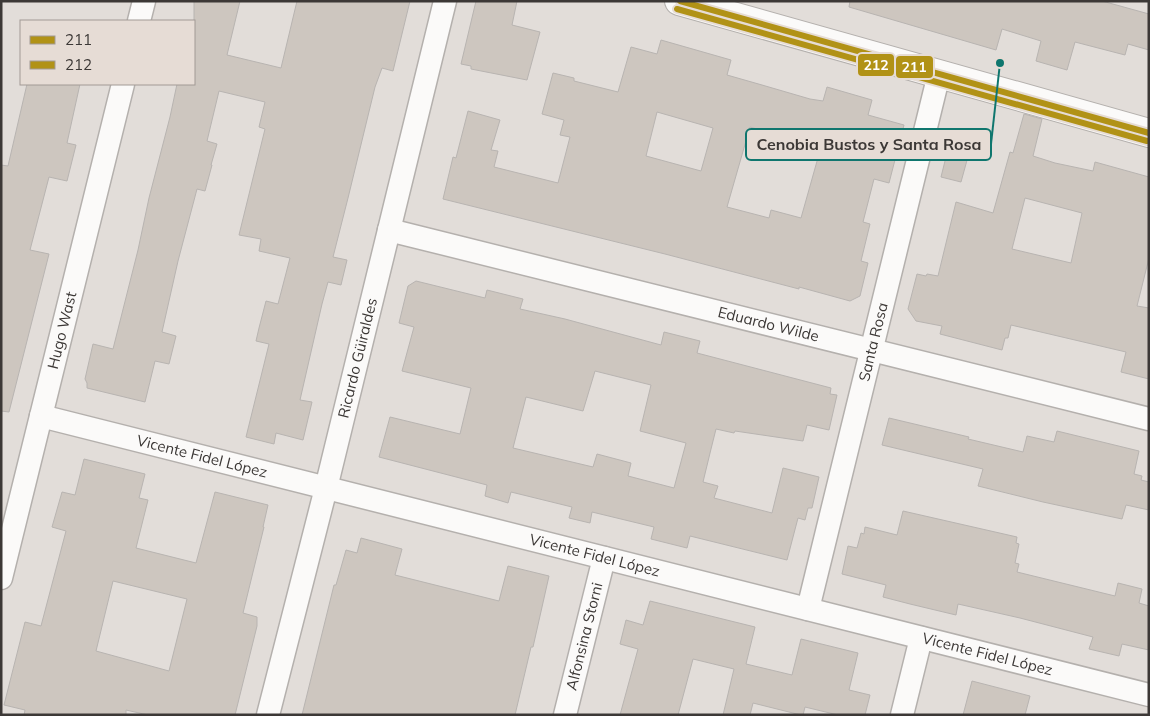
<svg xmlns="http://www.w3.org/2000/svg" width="1150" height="716" viewBox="0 0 1150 716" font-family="Mulish,sans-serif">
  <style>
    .building { fill: #cdc6bf; stroke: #b8b4b1; fill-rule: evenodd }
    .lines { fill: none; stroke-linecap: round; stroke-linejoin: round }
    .street-casing { stroke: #b4b0ad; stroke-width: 25 }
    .secondary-casing { stroke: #b4b0ad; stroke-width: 30 }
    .street { stroke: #fbfaf9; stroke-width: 22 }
    .secondary { stroke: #fbfaf9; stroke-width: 28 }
    .bus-1-casing { stroke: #e6dcd5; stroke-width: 10 }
    .bus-2-casing { stroke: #e6dcd5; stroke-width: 10 }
    .bus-1 { stroke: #b19216; stroke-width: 6 }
    .bus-2 { stroke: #b19216; stroke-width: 6 }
    .labels { text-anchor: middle; stroke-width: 5; stroke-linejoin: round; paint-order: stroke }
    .street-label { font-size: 15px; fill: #3c3836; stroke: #e6dcd5 }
    .leader { fill: none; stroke: #0f766e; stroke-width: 2 }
    .callout-dot { fill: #0f766e; stroke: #e6dcd5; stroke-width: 2 }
    .callout { fill: #e6dcd5; stroke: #0f766e; stroke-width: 2 }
    .callout-label { font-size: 16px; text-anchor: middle; font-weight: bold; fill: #3c3836 }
    .line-badge { stroke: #e6dcd5; stroke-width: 2 }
    .badge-label { font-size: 14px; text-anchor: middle; font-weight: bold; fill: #fff }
  </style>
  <rect width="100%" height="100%" fill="#e2ddd9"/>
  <!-- building -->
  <g class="building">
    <polygon points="194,1 240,1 227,55 281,68 297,1 410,1 393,71 382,68 375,87 348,198 333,257 347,260 341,285 328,282 322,304 300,400 312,402 303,440 276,433 274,444 246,437 269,344 256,341 259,328 266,301 278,304 290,258 259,251 261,239 239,235 265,129 259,127 265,102 219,91 207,141 217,144 211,165 212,165 205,191 197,189 178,261 162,332 176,336 169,364 155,361 145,402 87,388 87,383 85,379 93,344 113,349 138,250 149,198 170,117 177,84 194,84"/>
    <polygon points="476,1 517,1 512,25 540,32 527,80 471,69 471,66 461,64"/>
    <polygon points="850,1 1102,1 1149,14 1149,50 1128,44 1125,55 1075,42 1067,70 1036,61 1041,41 1002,29 996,50 849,7"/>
    <path d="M661,40L731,60L727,75L762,85L810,99L823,101L827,87L872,100L868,115L904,125L889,183L874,179L863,222L870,224L861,261L868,263L860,296L850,301L799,287V289L665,254L443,199L453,157L456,158L468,111L500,120L491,150L498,151L494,167L558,183L570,137L560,135L564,120L542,114L553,73L574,78V81L618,92L631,47L657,54ZM657,112L713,128L701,171L646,156ZM750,127L821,147L801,218L771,210L769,218L727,207Z"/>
    <polygon points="27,84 80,84 67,143 76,145 67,181 49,177 30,250 49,254 9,412 1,411 1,165 8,166"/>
    <path d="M1024,114L1042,119L1033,156L1055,163L1093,171L1095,162L1149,177V258L1137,306L1149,308V379L1121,372L1126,352L1011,325L1008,338H1005L1002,350L940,334L942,326L916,321L908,309L917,274L926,276L927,274L938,276L956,202L993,213L1010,152L1013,153ZM1025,198L1082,213L1071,263L1012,249Z"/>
    <polygon points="951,137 972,142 961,182 941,177"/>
    <path d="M416,281L485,298L487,290L523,299L520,309L565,319L661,345L664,332L700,341L697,353L831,388L830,394L837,395L829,430L807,425L803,441L735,431L734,433L716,429L711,449L703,482L718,486L714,498L772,513L783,468L819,477L812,508H808L805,520L798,518L787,560L690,536L687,548L651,539L654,527L592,512L590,523L569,518L572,507L511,492L508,503L485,496L487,485L379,457L390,417L460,434L471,388L402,371L414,327L399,323L408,286ZM595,371L651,385L640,431L686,443L674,488L628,476L631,463L597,454L593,467L513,448L526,397L583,411Z"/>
    <polygon points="889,418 969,437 968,439 1023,452 1027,436 1054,442 1057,431 1139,451 1134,474 1142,476 1141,480 1149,482 1149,510 1126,505 1122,519 1043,502 978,486 983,469 882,445"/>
    <path d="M84,459L145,474L139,498L148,500L136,548L196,563L215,492L268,505L263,527H264L243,613L257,617V626L235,715H148L126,710V715H24L25,710L4,705L25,622L41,626L66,531L52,527L62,492L75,495ZM113,581L187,599L169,671L96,651Z"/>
    <polygon points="903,511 1017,537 1016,543 1019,544 1015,563 1019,564 1017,572 1115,596 1118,583 1142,589 1139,603 1149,606 1149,650 1122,644 1119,656 1089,649 1093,637 1020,618 958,604 956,615 910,604 883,597 886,585 842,574 848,546 857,548 861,533 864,534 865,527 897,535"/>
    <polygon points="361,538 402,549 395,575 499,601 508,566 549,576 533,647 531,647 515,715 302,715 334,585 336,585 346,550 357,553"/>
    <polygon points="650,601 755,627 746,664 792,675 801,639 858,653 849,690 870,695 865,715 838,715 805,707 803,715 801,715 753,703 750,715 723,715 734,669 693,659 678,715 620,715 638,649 620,644 626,620 643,625"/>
    <polygon points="972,681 1030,696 1025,715 963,715"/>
  </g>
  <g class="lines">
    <defs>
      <g id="street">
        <polyline points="139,21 144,1"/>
        <path id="s1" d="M389,230L1149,419"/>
        <path id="s2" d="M41,416L1149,695"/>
        <path id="s3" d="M1,578L123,84"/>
        <path id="s4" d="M808,609L939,74"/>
        <path id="s5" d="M268,715L326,488L445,1"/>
        <path id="s6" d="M565,715L604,558"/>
        <polyline points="902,715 921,638"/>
      </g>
      <polyline id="secondary" points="679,1 1149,133"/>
    </defs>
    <!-- street casing -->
    <use href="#street" class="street-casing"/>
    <!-- secondary casing -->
    <use href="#secondary" class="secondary-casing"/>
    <!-- street -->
    <use href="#street" class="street"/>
    <!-- secondary -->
    <use href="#secondary" class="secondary"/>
    <defs>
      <polyline id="bus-1" points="680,1 1149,133"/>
      <polyline id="bus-2" points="677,9 1147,141"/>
    </defs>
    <!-- bus-1 casing -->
    <use href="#bus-1" class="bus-1-casing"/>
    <!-- bus-2 casing -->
    <use href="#bus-2" class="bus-2-casing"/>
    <!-- bus-1 -->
    <use href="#bus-1" class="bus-1"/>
    <!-- bus-2 -->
    <use href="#bus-2" class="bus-2"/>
  </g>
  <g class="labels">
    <!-- street labels -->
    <g class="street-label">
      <text dy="5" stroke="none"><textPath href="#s1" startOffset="391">Eduardo Wilde</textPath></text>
      <text dy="5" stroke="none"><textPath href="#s3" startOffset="255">Hugo Wast</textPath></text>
      <text dy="5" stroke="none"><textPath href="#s4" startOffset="275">Santa Rosa</textPath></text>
      <text dy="5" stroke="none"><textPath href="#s5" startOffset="368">Ricardo Güiraldes</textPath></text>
      <text dy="5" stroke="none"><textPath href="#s2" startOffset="166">Vicente Fidel López</textPath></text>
      <text dy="5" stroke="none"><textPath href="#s2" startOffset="571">Vicente Fidel López</textPath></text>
      <text dy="5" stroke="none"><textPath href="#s6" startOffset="81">Alfonsina Storni</textPath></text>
      <text dy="5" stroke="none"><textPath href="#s2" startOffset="976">Vicente Fidel López</textPath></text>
    </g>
  </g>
  <!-- callouts -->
  <path class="leader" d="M1000 63L991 144"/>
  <circle class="callout-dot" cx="1000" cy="63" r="5"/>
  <rect class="callout" x="746" y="129" width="245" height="31" rx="5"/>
  <g class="callout-label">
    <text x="869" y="150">Cenobia Bustos y Santa Rosa</text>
  </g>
  <g class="line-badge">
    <rect x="857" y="53" width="38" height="24" rx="5" fill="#b19216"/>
    <rect x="895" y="55" width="39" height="24" rx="5" fill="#b19216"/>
  </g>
  <g class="badge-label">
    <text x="876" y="70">212</text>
    <text x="914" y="72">211</text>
  </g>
  <!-- border -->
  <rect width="1150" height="716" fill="none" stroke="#3c3836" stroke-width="5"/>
  <!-- legend -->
  <rect x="20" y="20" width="175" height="65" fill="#e6dcd5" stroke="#a29a95"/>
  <rect x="30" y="36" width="25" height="8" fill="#b19216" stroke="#a29a95"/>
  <text x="65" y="45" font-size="15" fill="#3c3836">211</text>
  <rect x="30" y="61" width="25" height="8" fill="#b19216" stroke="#a29a95"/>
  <text x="65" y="70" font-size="15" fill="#3c3836">212</text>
</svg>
